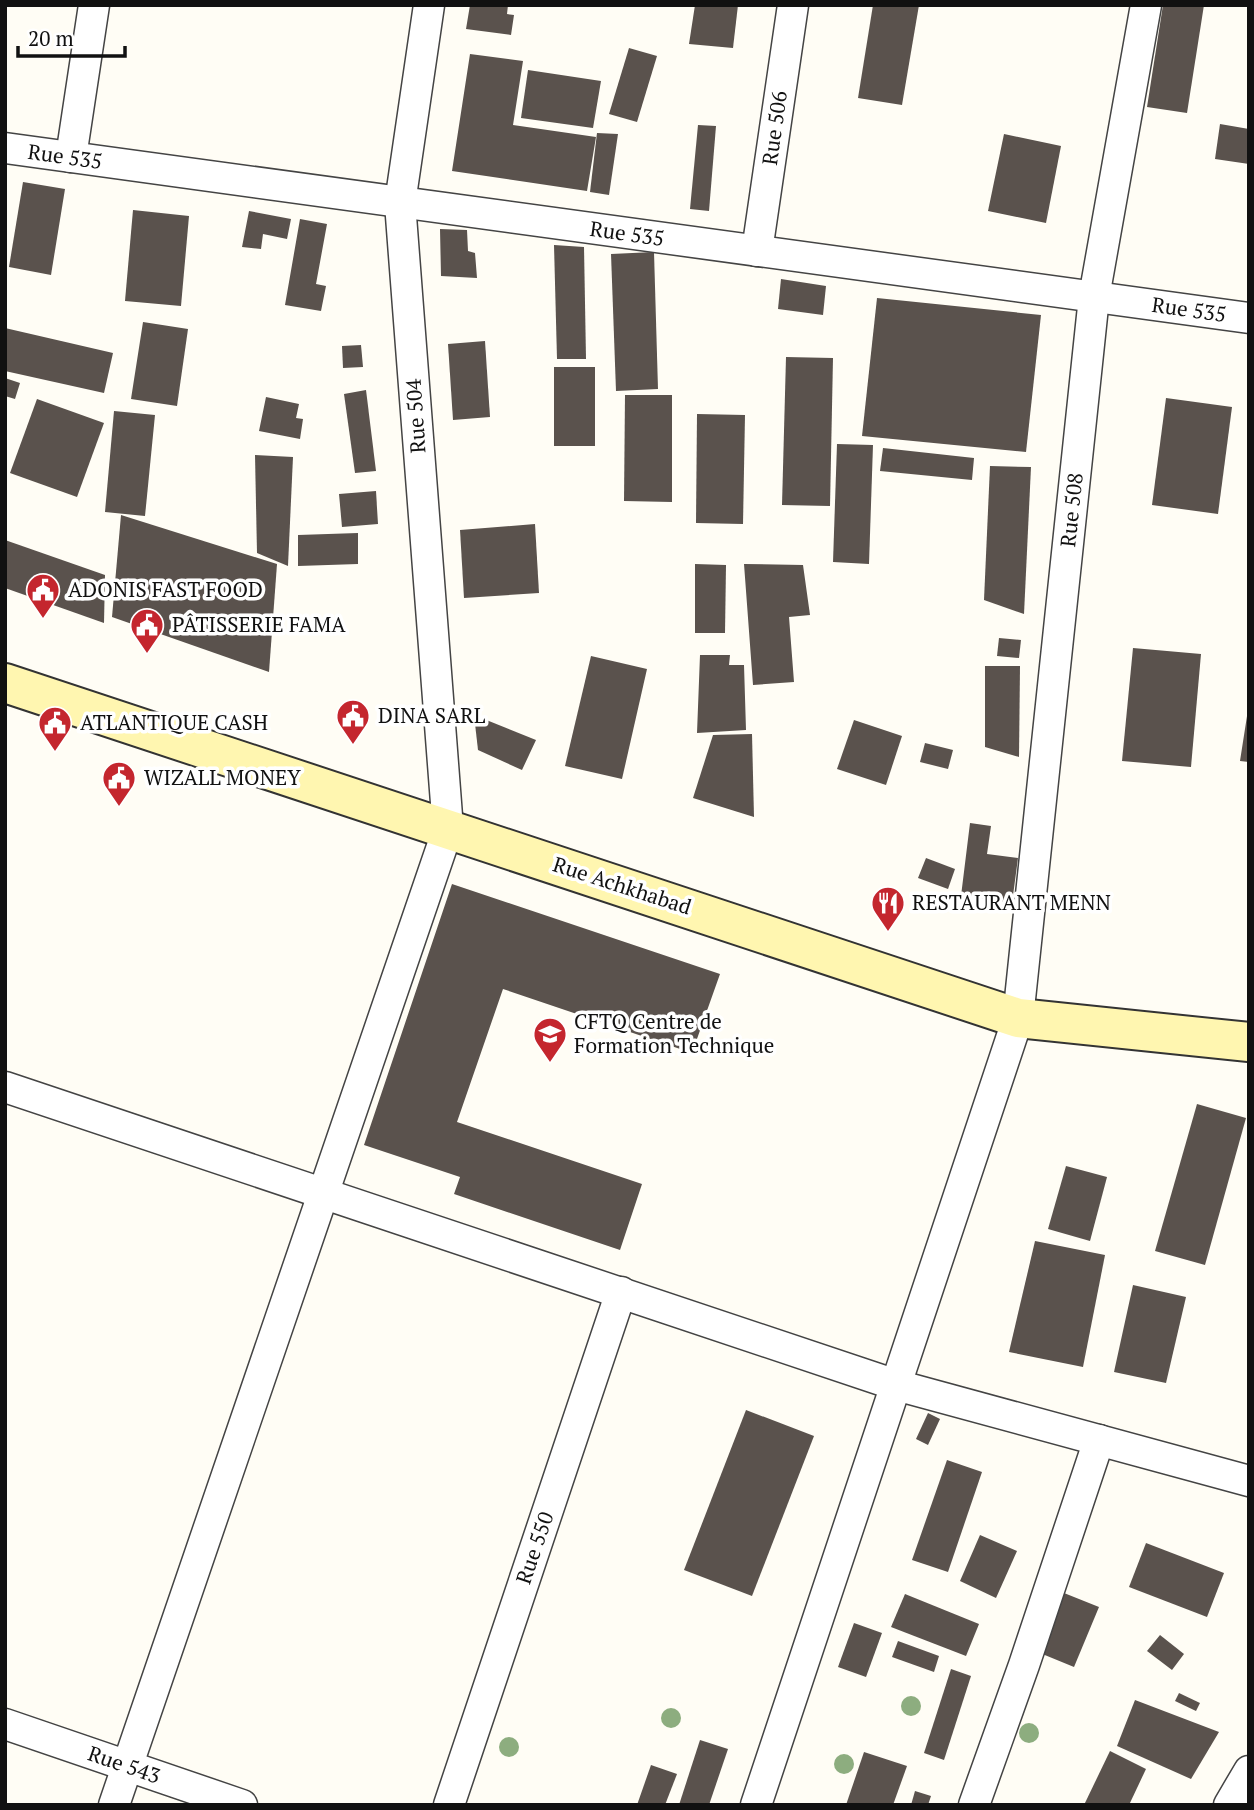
<svg xmlns="http://www.w3.org/2000/svg" width="1254" height="1810" viewBox="0 0 1254 1810" font-family="'PT Serif',serif">
  <style>
    .building { fill: #5a524d }
    .lines { fill: none; stroke-linecap: round; stroke-linejoin: round }
    .street-casing { stroke: #444; stroke-width: 33 }
    .secondary-casing { stroke: #333; stroke-width: 42 }
    .street { stroke: #fff; stroke-width: 30 }
    .secondary { stroke: #fff6b0; stroke-width: 38 }
    .tree { fill: #8dad7f }
    .labels { text-anchor: middle; stroke-width: 7; stroke-linejoin: round; paint-order: stroke }
    .street-label { font-size: 21px; fill: #111; stroke: #fff }
    .poi-label { font-size: 21px; fill: #111; stroke: #fff; text-anchor: start }
  </style>
  <rect width="100%" height="100%" fill="#fffdf5"/>
  <!-- building -->
  <g class="building">
    <polygon points="470,5 508,5 507,14 514,15 511,35 466,29"/>
    <polygon points="695,5 738,5 733,48 689,44"/>
    <polygon points="873,5 919,5 902,105 858,98"/>
    <polygon points="1163,5 1204,5 1187,113 1147,107"/>
    <polygon points="629,48 657,56 637,122 609,114"/>
    <polygon points="470,54 523,61 513,125 596,137 587,191 452,171"/>
    <polygon points="528,70 601,81 593,128 521,118"/>
    <polygon points="1220,124 1249,129 1249,164 1215,159"/>
    <polygon points="698,125 716,126 709,211 690,209"/>
    <polygon points="597,133 618,134 609,195 590,192"/>
    <polygon points="1004,134 1061,146 1046,223 988,211"/>
    <polygon points="23,182 65,189 51,275 9,267"/>
    <polygon points="133,210 189,216 181,306 125,301"/>
    <polygon points="249,211 291,219 287,239 263,234 261,249 242,247"/>
    <polygon points="300,219 327,224 316,284 326,286 321,311 285,305"/>
    <polygon points="440,229 467,230 468,251 475,253 477,278 441,276"/>
    <polygon points="554,245 584,247 586,359 557,359"/>
    <polygon points="654,252 658,389 616,391 611,254"/>
    <polygon points="781,279 826,286 823,315 778,309"/>
    <polygon points="877,298 1041,315 1026,452 862,436"/>
    <polygon points="143,322 188,329 177,406 131,399"/>
    <polygon points="5,328 113,353 104,393 5,371"/>
    <polygon points="485,341 490,417 453,420 448,344"/>
    <polygon points="361,345 363,367 343,368 342,346"/>
    <polygon points="786,357 833,358 830,506 782,505"/>
    <rect x="554" y="367" width="41" height="79"/>
    <polygon points="5,378 20,383 15,399 5,396"/>
    <polygon points="366,390 376,471 355,473 344,394"/>
    <polygon points="625,395 672,395 672,502 624,501"/>
    <polygon points="266,397 299,404 296,418 303,419 300,439 259,431"/>
    <polygon points="1166,398 1232,407 1218,514 1152,505"/>
    <polygon points="37,399 104,423 77,497 10,473"/>
    <polygon points="114,411 155,415 145,516 105,512"/>
    <polygon points="697,414 745,415 743,524 696,523"/>
    <polygon points="837,444 873,445 869,564 833,562"/>
    <polygon points="883,448 974,458 972,480 880,471"/>
    <polygon points="255,455 293,457 288,566 257,553"/>
    <polygon points="990,466 1031,467 1024,614 984,600"/>
    <polygon points="376,491 378,524 342,527 339,494"/>
    <polygon points="121,515 277,564 269,672 112,617"/>
    <polygon points="535,524 539,593 464,598 460,530"/>
    <polygon points="358,533 358,564 298,566 298,535"/>
    <polygon points="5,540 105,575 104,623 5,588"/>
    <polygon points="695,564 726,565 725,633 695,633"/>
    <polygon points="744,564 803,565 810,615 789,617 794,682 753,685"/>
    <polygon points="999,638 1021,640 1019,658 997,656"/>
    <polygon points="1133,648 1201,654 1191,767 1122,761"/>
    <polygon points="700,655 730,655 729,665 744,665 746,730 697,733"/>
    <polygon points="591,656 647,669 622,779 565,766"/>
    <polygon points="985,666 1020,666 1019,757 985,747"/>
    <polygon points="474,715 536,740 522,770 478,750"/>
    <polygon points="1247,716 1249,716 1249,762 1240,761"/>
    <polygon points="854,720 902,736 886,785 837,769"/>
    <polygon points="752,734 754,817 693,798 713,735"/>
    <polygon points="925,743 953,750 948,769 920,762"/>
    <polygon points="970,823 991,826 987,854 1018,858 1012,903 961,896"/>
    <polygon points="926,858 955,869 948,889 918,878"/>
    <polygon points="452,884 720,974 692,1053 503,989 457,1122 642,1184 620,1250 454,1194 460,1177 364,1145"/>
    <polygon points="1197,1104 1246,1118 1205,1265 1155,1251"/>
    <polygon points="1066,1166 1107,1177 1090,1241 1048,1229"/>
    <polygon points="1035,1241 1105,1255 1083,1367 1009,1352"/>
    <polygon points="1133,1285 1186,1297 1166,1383 1114,1372"/>
    <polygon points="746,1410 814,1436 752,1596 684,1570"/>
    <polygon points="928,1413 940,1419 928,1445 916,1439"/>
    <polygon points="947,1460 982,1472 948,1572 912,1560"/>
    <polygon points="980,1535 1017,1551 996,1598 960,1581"/>
    <polygon points="1146,1543 1224,1573 1207,1617 1129,1587"/>
    <polygon points="1059,1591 1099,1607 1074,1667 1035,1651"/>
    <polygon points="905,1594 979,1624 966,1656 891,1627"/>
    <polygon points="854,1623 882,1633 866,1677 838,1667"/>
    <polygon points="1160,1635 1184,1654 1172,1670 1147,1651"/>
    <polygon points="898,1641 939,1656 934,1672 892,1657"/>
    <polygon points="951,1669 971,1676 944,1760 924,1753"/>
    <polygon points="1179,1693 1200,1703 1196,1711 1175,1701"/>
    <polygon points="1135,1700 1219,1732 1191,1779 1117,1746"/>
    <polygon points="700,1740 728,1749 709,1805 679,1805"/>
    <polygon points="1110,1751 1146,1769 1129,1805 1084,1805"/>
    <polygon points="864,1752 907,1766 893,1805 846,1805"/>
    <polygon points="651,1765 677,1774 665,1805 637,1805"/>
    <polygon points="915,1791 931,1796 928,1805 911,1805"/>
  </g>
  <g class="lines">
    <defs>
      <g id="street">
        <polyline points="5,148 1249,318"/>
        <polyline points="71,157 94,5"/>
        <polyline points="757,251 793,5"/>
        <polyline points="5,1087 896,1385 1249,1481"/>
        <polyline points="5,1724 242,1805"/>
        <polyline points="114,1805 448,829 400,203 429,5"/>
        <polyline points="449,1805 621,1292"/>
        <polyline points="756,1805 1018,1018 1094,297 1146,5"/>
        <polyline points="974,1805 1024,1665 1099,1440"/>
        <polyline points="1229,1805 1249,1771"/>
      </g>
      <polyline id="secondary" points="5,683 1018,1018 1249,1042"/>
    </defs>
    <!-- street casing -->
    <use href="#street" class="street-casing"/>
    <!-- secondary casing -->
    <use href="#secondary" class="secondary-casing"/>
    <!-- street -->
    <use href="#street" class="street"/>
    <!-- secondary -->
    <use href="#secondary" class="secondary"/>
  </g>
  <!-- trees -->
  <g class="tree">
    <circle cx="911" cy="1706" r="10"/>
    <circle cx="671" cy="1718" r="10"/>
    <circle cx="1029" cy="1733" r="10"/>
    <circle cx="509" cy="1747" r="10"/>
    <circle cx="844" cy="1764" r="10"/>
  </g>
  <!-- icons -->
  <defs>
    <symbol id="civic-pin" viewBox="-11 -11 22 30"><path d="M0 17L-7.5 6A9.5 9.5 0 1 1 7.5 6Z" fill="#c4262e" stroke="#fff"/><path d="M-.6-6.5H3V-4.5H.6V-3L4-1V1h2V6H-6V1h2V-1L-.6-3ZM-1.2 2.5V6h2.4V2.5Z" fill="#fff"/></symbol>
    <symbol id="restaurant-pin" viewBox="-11 -11 22 30"><path d="M0 17L-7.5 6A9.5 9.5 0 1 1 7.5 6Z" fill="#c4262e" stroke="#fff"/><path d="M-5-6h1v4h1v-4h1v4h1v-4h1v5L-1.5 .5V6h-2V.5L-5-1ZM5-6V6H3V1.5H1.5Q1.5-4 5-6Z" fill="#fff"/></symbol>
    <symbol id="school-pin" viewBox="-11 -11 22 30"><path d="M0 17L-7.5 6A9.5 9.5 0 1 1 7.5 6Z" fill="#c4262e" stroke="#fff"/><path d="M0-5L7-2L0 1L-7-2ZM-4 1L0 2.5L4 1V4Q0 6-4 4Z" fill="#fff"/></symbol>
  </defs>
  <g fill-rule="evenodd">
    <use href="#civic-pin" x="24" y="571" width="38" height="52"/>
    <use href="#civic-pin" x="128" y="606" width="38" height="52"/>
    <use href="#civic-pin" x="334" y="697" width="38" height="52"/>
    <use href="#civic-pin" x="36" y="704" width="38" height="52"/>
    <use href="#civic-pin" x="100" y="759" width="38" height="52"/>
    <use href="#restaurant-pin" x="869" y="884" width="38" height="52"/>
    <use href="#school-pin" x="531" y="1015" width="38" height="52"/>
  </g>
  <g class="labels">
    <!-- street labels -->
    <g class="street-label">
      <text transform="translate(775 128) rotate(-82)" y="7">Rue 506</text>
      <text transform="translate(65 157) rotate(8)" y="7">Rue 535</text>
      <text transform="translate(627 234) rotate(8)" y="7">Rue 535</text>
      <text transform="translate(1189 310) rotate(8)" y="7">Rue 535</text>
      <text transform="translate(416 416) rotate(-94)" y="7">Rue 504</text>
      <text transform="translate(1072 510) rotate(-84)" y="7">Rue 508</text>
      <text transform="translate(622 886) rotate(18)" y="7">Rue Achkhabad</text>
      <text transform="translate(535 1548) rotate(-71)" y="7">Rue 550</text>
      <text transform="translate(124 1765) rotate(19)" y="7">Rue 543</text>
    </g>
    <!-- poi labels -->
    <g class="poi-label">
      <text x="68" y="597">ADONIS FAST FOOD</text>
      <text x="172" y="632">PÂTISSERIE FAMA</text>
      <text x="378" y="723">DINA SARL</text>
      <text x="80" y="730">ATLANTIQUE CASH</text>
      <text x="144" y="785">WIZALL MONEY</text>
      <text x="912" y="910">RESTAURANT MENN</text>
      <text x="574" y="1029">CFTQ Centre de<tspan x="574" dy="24">Formation Technique</tspan></text>
    </g>
  </g>
  <!-- border -->
  <rect width="1254" height="1810" fill="none" stroke="#111111" stroke-width="14"/>
  <!-- scale -->
  <path d="M18 46v10h107v-10" fill="none" stroke="#111111" stroke-width="3.5"/>
  <text x="28" y="46" font-size="21" fill="#111111" stroke="#ffffff" stroke-width="5" paint-order="stroke">20 m</text>
</svg>
